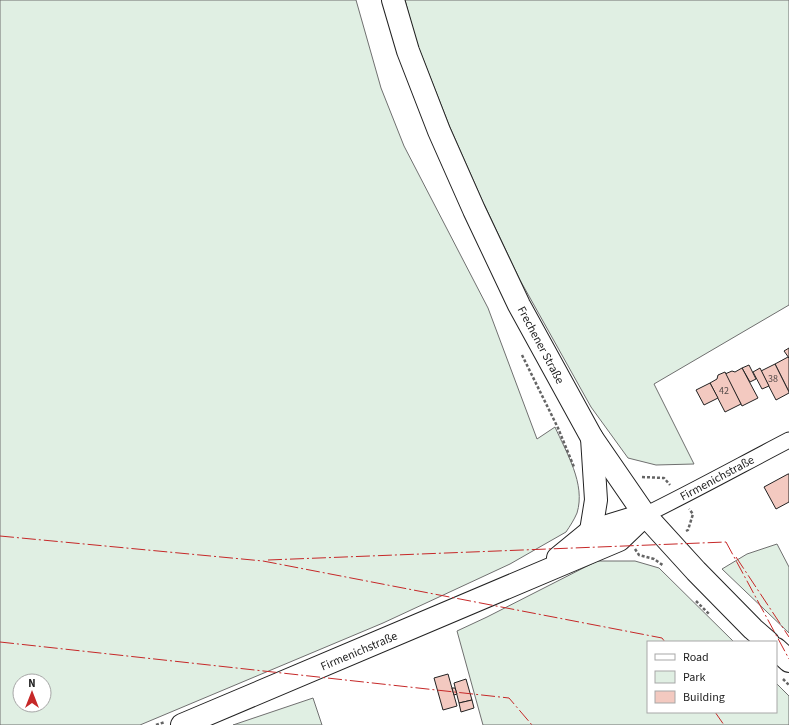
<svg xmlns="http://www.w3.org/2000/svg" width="789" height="725" viewBox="0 0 789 725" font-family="'Source Sans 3',sans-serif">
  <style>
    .green { fill: #e0efe3; stroke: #6f6f6f; fill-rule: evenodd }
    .building { fill: #f3c9c0; stroke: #222 }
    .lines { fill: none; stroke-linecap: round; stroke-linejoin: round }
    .street-casing { stroke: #222; stroke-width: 17 }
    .secondary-casing { stroke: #222; stroke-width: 24 }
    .path { stroke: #646464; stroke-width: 2.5; stroke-dasharray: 3 2; stroke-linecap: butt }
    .street { stroke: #fff; stroke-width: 15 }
    .secondary { stroke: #fff; stroke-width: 22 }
    .power { stroke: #c62828; stroke-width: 1; stroke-dasharray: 14 3 2 3; stroke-linecap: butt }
    .labels { text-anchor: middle; stroke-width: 3; stroke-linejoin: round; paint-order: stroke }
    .number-label { font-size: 10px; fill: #564c4a }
    .street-label { font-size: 12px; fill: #222; stroke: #fff }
  </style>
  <rect width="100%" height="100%" fill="#fff"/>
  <!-- green -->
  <g class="green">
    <path d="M0,0H356L381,88L404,146L488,308L537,439L555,427C566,452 586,484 577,513C574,520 570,526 566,532L510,564L383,623L140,725H0ZM20,681H44V705H20Z"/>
    <polygon points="405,0 789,0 789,305 654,384 694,464 656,465 628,458 591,407 520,280 483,202 449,125 416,41"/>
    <polygon points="777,544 789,567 789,633 722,569 747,554"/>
    <polygon points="597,561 635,561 659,568 734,642 648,642 648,712 776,712 776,683 789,696 789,725 483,725 457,631 487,617"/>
    <polygon points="313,698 322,725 233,725"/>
  </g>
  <!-- building -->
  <g class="building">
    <polygon points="789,348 789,358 784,351"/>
    <polygon points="788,357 789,358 789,392 775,364"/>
    <polygon points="775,364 789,392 789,393 776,400 761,371"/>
    <polygon points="749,365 756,379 750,382 742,368"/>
    <polygon points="742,368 758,398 742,406 725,374 732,371 735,372"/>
    <polygon points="760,368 769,386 762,389 753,372"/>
    <polygon points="725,372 741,404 725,412 710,383 717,379 718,375"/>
    <polygon points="710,383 718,398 704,405 696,390"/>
    <polygon points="788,474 789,474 789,502 776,509 764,487"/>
    <polygon points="448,674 457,706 443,710 434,678"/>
    <polygon points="466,679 472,700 459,703 454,683"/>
    <polygon points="452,688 455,688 457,694 454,695"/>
    <polygon points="472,700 474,708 461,712 459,703"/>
  </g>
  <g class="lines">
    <defs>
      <path id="street" d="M645,515C694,491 741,465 789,440"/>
      <g id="secondary">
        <polyline points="393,0 408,51 439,131 474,210 519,305 592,438 645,515 696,571 753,629 768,642"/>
        <polyline points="591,531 596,500 592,438"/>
        <polyline points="558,558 591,531 640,516"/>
        <polyline points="776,649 789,661"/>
        <polyline points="182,725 619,540 645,515"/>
      </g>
    </defs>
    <!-- street casing -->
    <use href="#street" class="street-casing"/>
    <!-- secondary casing -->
    <use href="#secondary" class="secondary-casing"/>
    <!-- path -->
    <g class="path">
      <polyline points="522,355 558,428 574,467"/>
      <polyline points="642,477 664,478 670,485"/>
      <polyline points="686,531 688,530 693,514 689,509"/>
      <polyline points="635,549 639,555 654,559 664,566"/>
      <polyline points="696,601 709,614"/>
      <polyline points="783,679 789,685"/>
      <polyline points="156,725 165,722"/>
    </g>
    <!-- street -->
    <use href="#street" class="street"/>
    <!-- secondary -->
    <use href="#secondary" class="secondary"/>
    <!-- power -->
    <g class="power">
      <polyline points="0,536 263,561 662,638 665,642"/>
      <polyline points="726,542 789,659"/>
      <polyline points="736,557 789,637"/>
      <polyline points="268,560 726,542"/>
      <polyline points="0,642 509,698 532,725"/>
      <polyline points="715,712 724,725"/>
    </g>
  </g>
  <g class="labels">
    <!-- number labels -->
    <g class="number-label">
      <text x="773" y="382">38</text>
      <text x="724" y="394">42</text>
    </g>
    <!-- street labels -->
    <g class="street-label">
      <text transform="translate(541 345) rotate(62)" y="4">Frechener Straße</text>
      <text transform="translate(717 478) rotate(-28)" y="4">Firmenichstraße</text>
      <text transform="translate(359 651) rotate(-23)" y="4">Firmenichstraße</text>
    </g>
  </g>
  <!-- legend -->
  <rect x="647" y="641" width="130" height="72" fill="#ffffff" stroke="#a7a7a7"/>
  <rect x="655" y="654" width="20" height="6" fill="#ffffff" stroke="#a7a7a7"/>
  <text x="683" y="661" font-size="12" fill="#222222">Road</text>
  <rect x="655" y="671" width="20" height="12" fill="#e0efe3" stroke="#a7a7a7"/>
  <text x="683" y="681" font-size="12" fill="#222222">Park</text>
  <rect x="655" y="691" width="20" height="12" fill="#f3c9c0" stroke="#a7a7a7"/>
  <text x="683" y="701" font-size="12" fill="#222222">Building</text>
  <!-- north arrow -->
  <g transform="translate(32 693)"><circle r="19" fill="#ffffff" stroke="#a7a7a7"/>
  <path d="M0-3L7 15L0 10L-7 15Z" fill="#c62828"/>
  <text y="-6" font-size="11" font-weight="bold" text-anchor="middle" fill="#222222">N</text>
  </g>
</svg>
